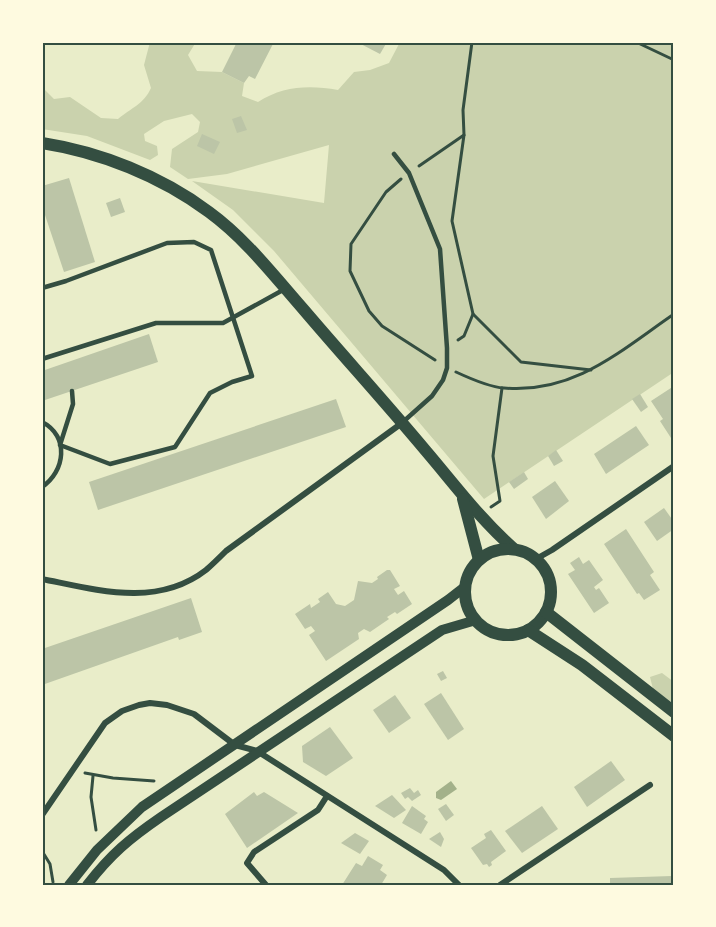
<svg xmlns="http://www.w3.org/2000/svg" width="716" height="927" viewBox="0 0 716 927" font-family="Arial,sans-serif">
  <style>
    .green { fill: #cad2ad }
    .water { fill: #a3b18a }
    .building { fill: #bcc5a7 }
    .lines { fill: none; stroke-linecap: round; stroke-linejoin: round }
    .path { stroke: #344e41; stroke-width: 3 }
    .service { stroke: #344e41; stroke-width: 4.5 }
    .minor { stroke: #344e41; stroke-width: 6 }
    .tertiary { stroke: #344e41; stroke-width: 10 }
    .secondary { stroke: #344e41; stroke-width: 12 }
    .neatline { fill: none; stroke: #344e41; stroke-width: 2 }
  </style>
  <rect width="100%" height="100%" fill="#e9edc9"/>
  <!-- green -->
  <g class="green">
    <path d="M150,42H196L188,55L197,71L222,72L244,83L242,96L258,102C283,86 309,85 338,90L354,72L370,70L389,63L400,42H674V372L484,499L274,251L233,210L192,181L324,203L329,145L227,174L188,179L170,167L172,149L198,132L200,122L192,114L164,121L144,134L145,141L157,146L158,155L150,160L87,136L42,129V87L54,99L70,97L101,118L118,119C131,108 144,104 151,88L144,65Z"/>
    <polygon points="662,673 674,682 674,704 653,689 650,677"/>
  </g>
  <!-- water -->
  <polygon class="water" points="451,781 457,789 441,800 436,798 436,792"/>
  <!-- building -->
  <g class="building">
    <polygon points="237,42 274,42 255,79 249,76 244,83 222,72"/>
    <polygon points="357,42 387,42 380,54"/>
    <polygon points="241,116 247,130 237,133 232,119"/>
    <polygon points="202,134 220,142 214,154 197,146"/>
    <polygon points="69,178 95,262 64,272 42,206 42,186"/>
    <polygon points="120,198 125,212 111,217 106,203"/>
    <polygon points="149,334 158,362 42,401 42,371"/>
    <polygon points="674,386 674,435 671,438 660,421 663,419 651,401"/>
    <polygon points="640,394 648,407 641,412 632,399"/>
    <polygon points="336,399 346,427 98,510 89,482"/>
    <polygon points="636,426 649,445 606,474 594,454"/>
    <polygon points="556,450 563,461 554,466 548,456"/>
    <polygon points="524,472 528,479 514,489 509,482"/>
    <polygon points="555,481 569,501 546,519 532,497"/>
    <polygon points="664,508 674,522 674,529 657,541 644,522"/>
    <polygon points="626,529 654,572 650,575 660,590 644,600 639,593 637,594 604,544"/>
    <polygon points="579,557 583,564 589,560 603,580 594,587 596,590 599,588 609,603 594,613 568,574 575,570 570,563"/>
    <polygon points="387,570 390,570 400,586 394,589 398,595 404,591 412,604 397,614 395,612 387,617 389,619 370,632 364,629 358,633 359,639 326,661 309,635 315,631 311,626 305,629 295,614 310,604 311,608 320,602 318,599 328,592 336,604 345,606 354,600 358,581 372,583 378,579 377,577"/>
    <polygon points="191,598 202,632 179,640 178,637 42,685 42,649"/>
    <polygon points="443,671 447,678 441,681 437,674"/>
    <polygon points="441,693 464,729 448,740 424,704"/>
    <polygon points="395,695 411,718 389,733 373,710"/>
    <polygon points="330,727 353,758 326,776 303,762 302,746"/>
    <polygon points="611,761 625,780 587,807 574,787"/>
    <polygon points="410,788 414,793 418,790 421,795 412,801 408,797 405,799 401,793"/>
    <polygon points="254,792 257,796 264,792 298,813 247,848 225,814"/>
    <polygon points="392,795 406,810 394,818 375,806"/>
    <polygon points="446,804 454,815 446,821 438,809"/>
    <polygon points="412,806 426,816 424,819 428,822 421,834 402,823"/>
    <polygon points="542,806 558,829 522,853 505,831"/>
    <polygon points="491,830 506,851 491,862 492,865 489,867 487,864 483,865 471,848 486,838 484,834"/>
    <polygon points="440,832 444,839 441,847 429,839"/>
    <polygon points="355,833 369,841 360,854 341,843"/>
    <polygon points="368,856 383,865 380,870 387,875 381,885 342,885 356,863 362,866"/>
    <polygon points="672,876 672,885 610,885 610,878"/>
  </g>
  <g class="lines">
    <!-- path -->
    <g class="path">
      <polyline points="472,42 463,110 464,135 452,221 473,314 521,362 591,370"/>
      <polyline points="636,42 674,60"/>
      <polyline points="419,166 464,135"/>
      <polyline points="401,179 386,192 351,244 350,271 369,311 382,326 435,360"/>
      <polyline points="458,340 464,336 473,314"/>
      <path d="M456,372C471,379 489,387 504,388C574,394 620,351 674,314"/>
      <polyline points="491,507 500,501 493,456 502,388"/>
      <polyline points="85,773 113,778 154,781"/>
      <polyline points="93,776 91,797 96,830"/>
      <polyline points="42,851 50,864 53,882"/>
    </g>
    <!-- service -->
    <g class="service">
      <polyline points="394,154 409,173 440,249 447,348 447,368 443,380 432,396 404,421"/>
      <polyline points="42,288 66,281 167,243 194,242 211,250 252,376 232,382 210,393 175,447 110,464 60,445 73,404 72,391"/>
      <polyline points="42,359 156,323 223,323 283,290"/>
      <path d="M42,422C70,436 65,472 42,487"/>
    </g>
    <!-- minor -->
    <g class="minor">
      <polyline points="536,559 552,550 674,466"/>
      <path d="M42,579C97,590 157,608 206,570C213,564 220,557 226,551L402,423"/>
      <polyline points="42,815 105,723 122,711 139,705 150,703 167,705 194,714 235,745 257,751 444,870 459,885"/>
      <polyline points="266,885 247,863 254,852 318,810 327,796"/>
      <polyline points="500,885 650,785"/>
    </g>
    <!-- tertiary -->
    <g class="tertiary">
      <polyline points="69,885 97,850 142,807 448,600 466,586"/>
      <path d="M87,885C111,854 129,839 161,817L442,630L476,620"/>
    </g>
    <!-- secondary -->
    <g class="secondary">
      <path d="M42,143C100,152 161,176 209,212C246,239 274,276 304,310C344,357 386,403 426,451C455,485 480,519 514,549"/>
      <polyline points="463,499 479,560"/>
      <circle cx="508" cy="592" r="43"/>
      <polyline points="546,612 674,712"/>
      <polyline points="528,630 582,665 674,736"/>
    </g>
  </g>
  <!-- border -->
  <rect width="716" height="927" fill="none" stroke="#fefae0" stroke-width="87"/>
  <rect x="44" y="44" width="628" height="840" class="neatline"/>
</svg>
